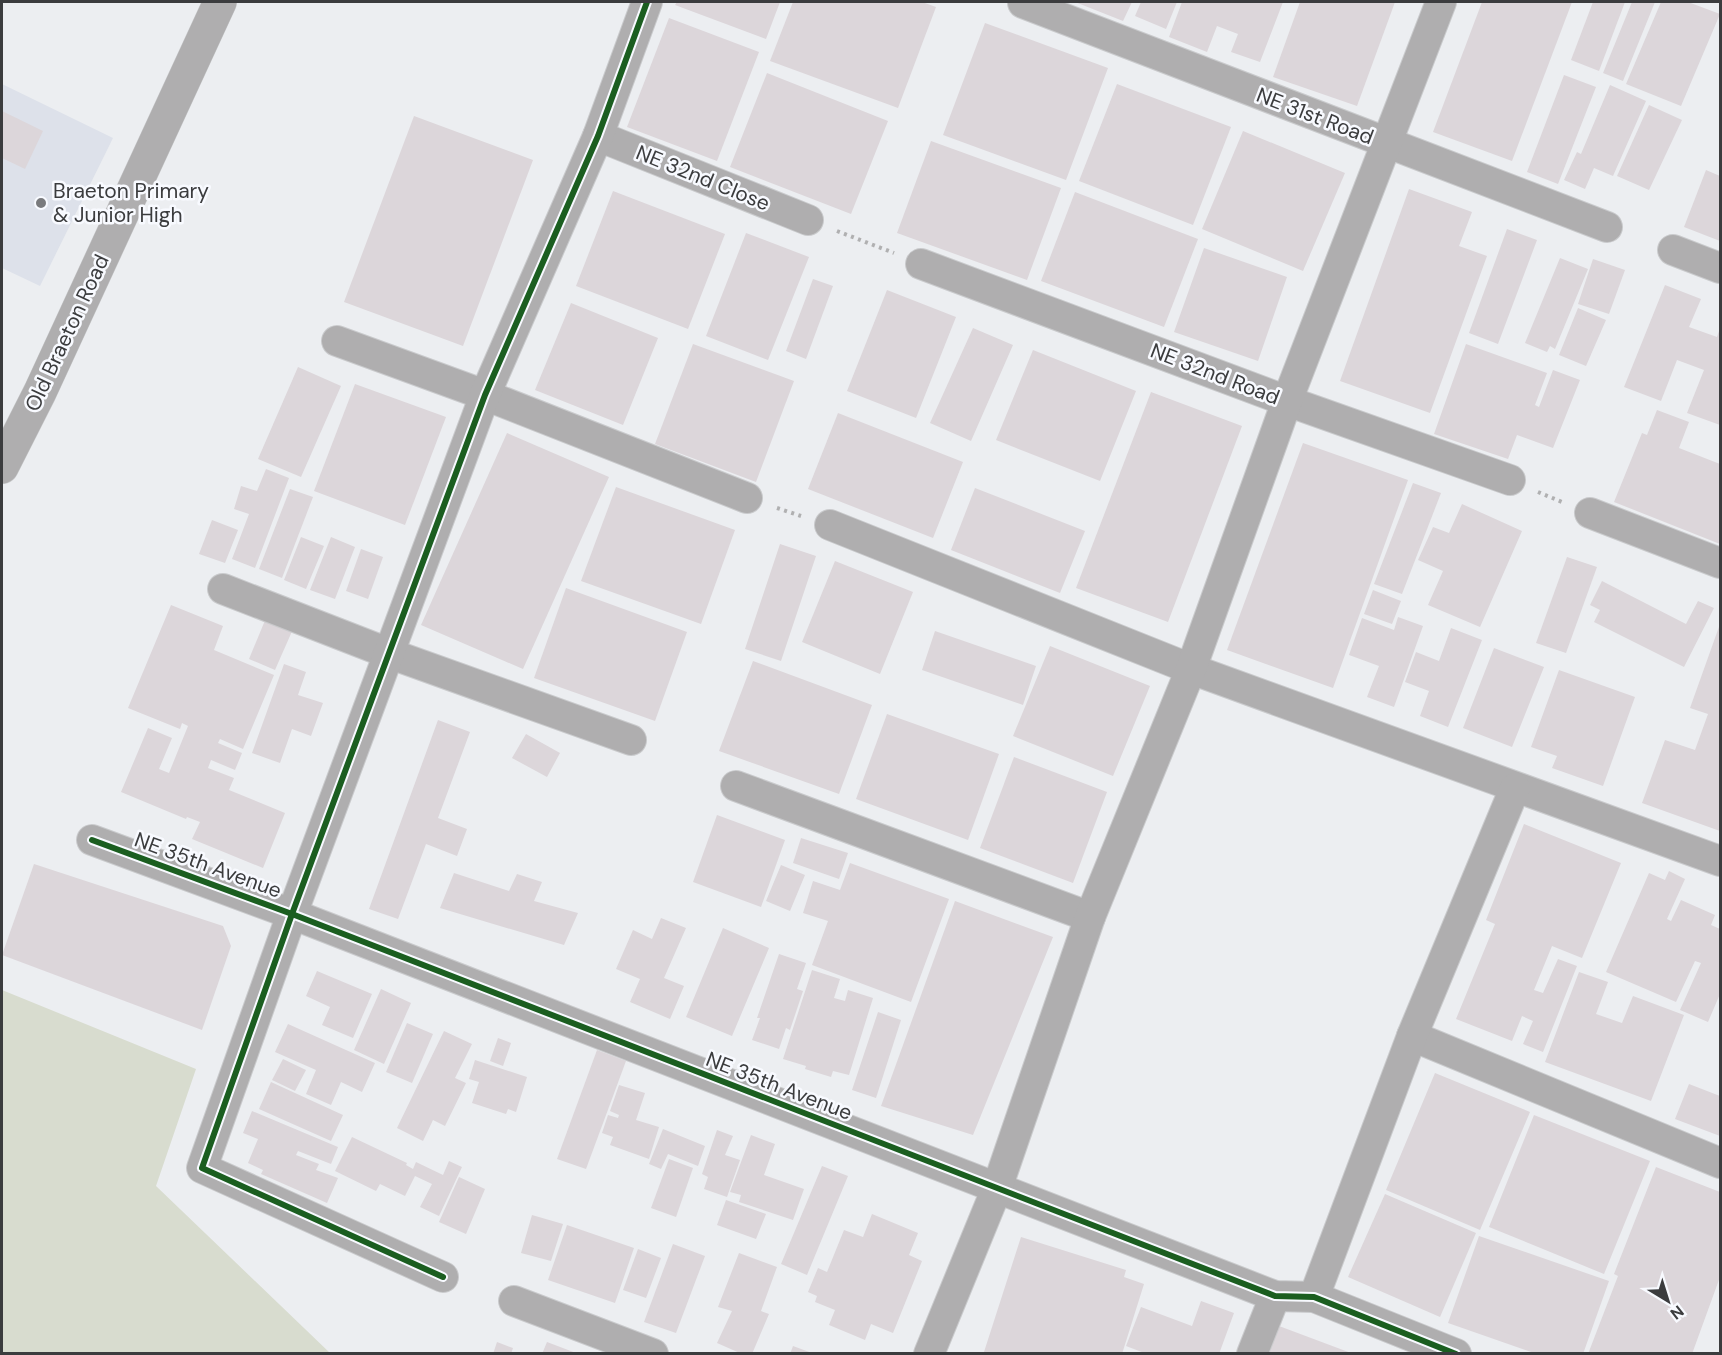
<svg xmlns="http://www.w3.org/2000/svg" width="1722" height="1355" viewBox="0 0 1722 1355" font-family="'DM Sans',sans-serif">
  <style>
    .built { fill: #dde1ea }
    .green { fill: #d8dccf }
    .building { fill: #dcd6da }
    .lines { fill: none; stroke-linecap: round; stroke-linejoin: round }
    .minor-casing { stroke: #c9cacc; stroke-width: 32 }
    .tertiary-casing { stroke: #c9cacc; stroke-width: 34 }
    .path { stroke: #b0b0b1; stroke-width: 4; stroke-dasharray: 3 4.5; stroke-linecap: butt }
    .minor { stroke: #afaeaf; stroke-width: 30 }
    .tertiary { stroke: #afaeaf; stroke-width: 33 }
    .cycleway-casing { stroke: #f8faff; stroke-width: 10 }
    .cycleway { stroke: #1b5e20; stroke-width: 6 }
    .poi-dot { fill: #797a7d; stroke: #f8faff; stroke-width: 2 }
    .labels { text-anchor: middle; stroke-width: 5; stroke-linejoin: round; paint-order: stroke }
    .street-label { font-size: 21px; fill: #3b3c3e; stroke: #f8faff }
    .poi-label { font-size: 21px; fill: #3b3c3e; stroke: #f8faff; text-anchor: start }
  </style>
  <rect width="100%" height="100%" fill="#eceef1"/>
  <!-- built -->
  <polygon class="built" points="2,84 113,138 40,286 2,268"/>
  <!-- green -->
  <polygon class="green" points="2,990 196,1069 156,1186 330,1353 2,1353"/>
  <!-- building -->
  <g class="building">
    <polygon points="677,2 780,2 766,39 675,5"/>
    <polygon points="793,2 922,2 936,7 898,108 770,61"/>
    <polygon points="1075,2 1132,2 1123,21"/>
    <polygon points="1141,2 1177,2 1166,29 1135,16"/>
    <polygon points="1182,2 1283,2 1260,62 1231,52 1238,34 1217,26 1207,52 1169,37"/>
    <polygon points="1300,2 1395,2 1357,106 1273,77"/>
    <polygon points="1482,2 1572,2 1512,161 1433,132"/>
    <polygon points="1593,2 1625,2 1599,71 1571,60"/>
    <polygon points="1632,2 1655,2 1623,81 1603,73"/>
    <polygon points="1661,2 1688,2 1720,14 1681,106 1626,84"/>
    <polygon points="669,18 759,52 717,161 627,127"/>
    <polygon points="985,23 1108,68 1066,180 943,135"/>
    <polygon points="767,73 888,121 851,214 730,167"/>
    <polygon points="1564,75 1596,87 1558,184 1527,172"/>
    <polygon points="1117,84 1231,127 1193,225 1079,181"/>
    <polygon points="1610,85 1646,101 1613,176 1594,168 1585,189 1564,180 1577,152 1581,154"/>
    <polygon points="1649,105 1682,120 1649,190 1617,176"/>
    <polygon points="2,111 43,131 25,169 2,158"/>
    <polygon points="414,116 533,160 463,346 344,302"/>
    <polygon points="1243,131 1345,173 1303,271 1202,229"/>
    <polygon points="931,141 1061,188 1027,280 897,233"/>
    <polygon points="1706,170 1720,176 1720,241 1684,227"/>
    <polygon points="1409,189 1472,212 1459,246 1487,256 1430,413 1340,381"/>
    <polygon points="613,191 725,234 688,329 576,286"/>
    <polygon points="1075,192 1198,239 1164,327 1041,281"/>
    <polygon points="1507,229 1537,240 1498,344 1469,333"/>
    <polygon points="746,233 809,257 768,360 706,336"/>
    <polygon points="1204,248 1287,277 1258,361 1174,332"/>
    <polygon points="1560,258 1588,269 1555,349 1550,346 1547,352 1525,343"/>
    <polygon points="1593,259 1625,270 1609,314 1578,304"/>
    <polygon points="813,279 833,286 806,359 786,351"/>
    <polygon points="1665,285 1701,299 1689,327 1717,337 1720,328 1720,425 1687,413 1704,370 1677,360 1661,401 1624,387"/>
    <polygon points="887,290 956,317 916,418 847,391"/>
    <polygon points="571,303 658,338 623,425 535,390"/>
    <polygon points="1578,308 1606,320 1586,366 1559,355"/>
    <polygon points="973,328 1013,345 971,441 930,423"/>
    <polygon points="693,344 794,381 756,482 655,444"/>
    <polygon points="1466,344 1547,373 1535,405 1539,407 1553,370 1580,380 1553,448 1517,435 1508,459 1434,434"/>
    <polygon points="1033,350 1136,391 1100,481 996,440"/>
    <polygon points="298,367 341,386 301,477 258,459"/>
    <polygon points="355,384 446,417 405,525 314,491"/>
    <polygon points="1151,392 1242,426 1168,622 1076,588"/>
    <polygon points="1657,410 1689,422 1679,448 1720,464 1720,544 1614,502 1642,433 1647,435"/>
    <polygon points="838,413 963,462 933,538 808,489"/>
    <polygon points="507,433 609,477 523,669 421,625"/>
    <polygon points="1303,443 1408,480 1333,688 1227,650"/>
    <polygon points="266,469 289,478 255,568 232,559 249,514 234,509 241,486 257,491"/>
    <polygon points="1413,483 1441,493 1402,594 1374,584"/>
    <polygon points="616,487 735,530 701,624 581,581"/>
    <polygon points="975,488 1085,531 1060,593 951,550"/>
    <polygon points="290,489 313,497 282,578 259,569"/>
    <polygon points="1462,504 1522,531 1480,627 1428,605 1443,571 1418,560 1433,527 1449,533"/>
    <polygon points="212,520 238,530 225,563 199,554"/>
    <polygon points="301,537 324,546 306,589 284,580"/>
    <polygon points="331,537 355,547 335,599 310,590"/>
    <polygon points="780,544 816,556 781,661 745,649"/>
    <polygon points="361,549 383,557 368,599 346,591"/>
    <polygon points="1567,557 1597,567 1566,653 1536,643"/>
    <polygon points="835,561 913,592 880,674 802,642"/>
    <polygon points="1602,581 1686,624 1698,601 1714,608 1684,667 1594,622 1600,610 1590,605"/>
    <polygon points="566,588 687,632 655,721 534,678"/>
    <polygon points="1373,590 1401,601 1392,624 1364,614"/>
    <polygon points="171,605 223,626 214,650 274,675 243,749 220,739 218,743 242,753 235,770 211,760 208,768 234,778 229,790 285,813 263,868 192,839 200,822 187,817 186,819 121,792 148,728 172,738 159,769 169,773 188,726 182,723 180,729 128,708"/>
    <polygon points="1398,617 1423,626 1394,707 1367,697 1379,666 1349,655 1362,618 1394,630"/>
    <polygon points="266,618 293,629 275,670 249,659"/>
    <polygon points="1720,624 1720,831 1642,803 1665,740 1695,750 1708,714 1690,708"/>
    <polygon points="1451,628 1482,640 1448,727 1420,716 1429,691 1405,682 1416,652 1439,661"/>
    <polygon points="935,631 1036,666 1023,705 922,670"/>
    <polygon points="1050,646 1150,686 1113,776 1013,736"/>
    <polygon points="1494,648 1544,667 1512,747 1463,728"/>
    <polygon points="753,661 872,705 839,794 719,751"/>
    <polygon points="284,664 306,672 298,695 323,703 311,736 292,729 280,763 252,753"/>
    <polygon points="1559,670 1635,697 1603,786 1552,768 1557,756 1531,747"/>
    <polygon points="887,714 999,754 968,840 856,799"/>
    <polygon points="438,720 470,732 438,818 467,829 457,856 426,844 398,919 369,909"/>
    <polygon points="526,734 560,753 547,777 512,758"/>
    <polygon points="1014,757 1107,792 1073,883 980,848"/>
    <polygon points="717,815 785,840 761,907 693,882"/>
    <polygon points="1524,824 1621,863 1582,958 1552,946 1534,990 1543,993 1558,959 1577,966 1543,1052 1523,1044 1533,1021 1522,1016 1512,1041 1456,1019 1495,924 1486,920"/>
    <polygon points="801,838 848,853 839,879 793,863"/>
    <polygon points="850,863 949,899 911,1002 812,965 828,921 803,913 813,881 840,890"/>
    <polygon points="34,864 223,926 231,946 202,1030 2,955"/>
    <polygon points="781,865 805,875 790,911 766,901"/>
    <polygon points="1669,871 1685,879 1667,919 1671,921 1681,900 1715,915 1711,925 1720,929 1720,994 1708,1022 1680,1010 1701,963 1695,961 1676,1002 1606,972 1649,873 1665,880"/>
    <polygon points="454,873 509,891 517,874 542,882 534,901 578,913 564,945 440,908"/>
    <polygon points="955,901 1053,937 973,1135 881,1106"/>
    <polygon points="661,918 686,928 664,978 684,986 670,1019 630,1002 640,979 616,969 633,930 652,939"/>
    <polygon points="723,928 769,948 732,1036 686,1017"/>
    <polygon points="779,954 806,963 797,989 803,991 790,1030 786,1028 779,1049 752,1040 760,1018 757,1018"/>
    <polygon points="812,970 840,979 834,998 845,1001 848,990 873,998 849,1075 833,1071 831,1077 805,1069 806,1066 783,1059"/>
    <polygon points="317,971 372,994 353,1038 322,1025 330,1007 306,996"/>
    <polygon points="1579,972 1608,982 1596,1014 1622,1023 1633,996 1684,1015 1651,1101 1545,1062"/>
    <polygon points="381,989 411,1003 384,1064 354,1050"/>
    <polygon points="878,1012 901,1020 876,1098 852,1090"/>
    <polygon points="407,1023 433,1034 412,1083 386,1072"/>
    <polygon points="288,1024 375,1063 362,1092 341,1082 331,1105 306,1094 316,1070 275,1052"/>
    <polygon points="444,1031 472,1044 455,1078 466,1083 445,1126 433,1120 423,1141 397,1128"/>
    <polygon points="498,1038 511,1043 503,1066 490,1061"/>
    <polygon points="597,1050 626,1061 586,1169 557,1159"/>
    <polygon points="283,1059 306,1070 295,1091 272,1080"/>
    <polygon points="475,1060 527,1077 516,1112 508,1109 506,1114 472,1103 479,1082 469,1079"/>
    <polygon points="1435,1073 1530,1112 1480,1230 1386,1190"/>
    <polygon points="271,1082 343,1115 331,1141 259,1109"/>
    <polygon points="1689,1084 1720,1096 1720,1136 1675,1119"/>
    <polygon points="619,1085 645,1093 636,1120 659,1127 649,1159 610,1145 613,1137 602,1133 608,1115 618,1118 619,1115 610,1111"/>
    <polygon points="252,1111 338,1147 331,1164 298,1151 296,1155 319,1164 316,1170 338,1178 327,1203 261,1174 263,1170 248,1163 258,1139 243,1133"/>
    <polygon points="1534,1115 1650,1161 1604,1274 1489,1227"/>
    <polygon points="663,1129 705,1146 698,1166 668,1154 661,1169 649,1164"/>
    <polygon points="717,1130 733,1136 725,1155 740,1160 727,1197 704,1189 708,1177 702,1174"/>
    <polygon points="751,1135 775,1144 764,1175 804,1189 793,1220 739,1202 741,1195 730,1192"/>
    <polygon points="352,1137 407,1163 406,1165 413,1169 416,1162 443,1175 449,1161 462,1167 439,1216 420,1207 432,1184 415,1176 405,1196 380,1184 376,1191 335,1171"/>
    <polygon points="669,1159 693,1168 676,1217 651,1208"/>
    <polygon points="822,1166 848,1176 807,1275 781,1264"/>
    <polygon points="1656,1167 1720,1192 1720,1277 1692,1354 1588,1354 1618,1276 1614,1274"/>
    <polygon points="459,1177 485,1189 466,1234 439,1222"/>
    <polygon points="1385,1194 1476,1233 1440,1317 1348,1277"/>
    <polygon points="726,1200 766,1214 756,1239 717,1225"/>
    <polygon points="872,1214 918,1233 909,1255 922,1261 893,1333 871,1324 865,1340 829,1325 835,1310 815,1302 817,1296 808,1292 818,1268 827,1272 844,1230 863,1237"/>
    <polygon points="532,1215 563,1224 551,1261 521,1253"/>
    <polygon points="567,1225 634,1248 615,1303 548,1280"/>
    <polygon points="1479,1236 1609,1281 1583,1354 1537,1354 1448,1323"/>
    <polygon points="1021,1237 1126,1270 1124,1277 1144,1284 1122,1354 990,1354 984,1352"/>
    <polygon points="673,1244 705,1256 676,1333 644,1322"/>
    <polygon points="638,1249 661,1258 646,1298 623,1290"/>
    <polygon points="739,1253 777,1267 761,1311 769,1314 752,1354 742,1354 717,1343 732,1311 718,1307"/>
    <polygon points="1201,1301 1234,1313 1219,1354 1147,1354 1126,1346 1141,1307 1192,1326"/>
    <polygon points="1279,1326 1351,1353 1351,1354 1269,1354"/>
    <polygon points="497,1342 513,1348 511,1354 493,1354"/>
    <polygon points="547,1342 576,1353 576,1354 542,1354"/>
    <polygon points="793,1346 812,1353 812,1354 790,1354"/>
  </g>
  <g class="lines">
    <defs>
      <g id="minor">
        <polyline points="1023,3 1607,227"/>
        <polyline points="598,136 808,220"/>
        <polyline points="1673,250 1720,268"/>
        <polyline points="921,264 1287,401 1510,480"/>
        <polyline points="337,341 485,395 747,498"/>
        <polyline points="1590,513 1720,563"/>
        <polyline points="830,525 1191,669 1720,861"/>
        <polyline points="223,589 388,653 631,740"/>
        <polyline points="736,786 1090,917"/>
        <polyline points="92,840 292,914 1275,1296 1314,1297 1456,1354"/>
        <polyline points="1412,1036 1720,1163"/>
        <polyline points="443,1277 202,1168 292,914 485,395 598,136 647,2"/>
        <polyline points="1314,1297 1412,1036 1515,788"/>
        <polyline points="514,1301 653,1354"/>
        <polyline points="929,1354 997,1188 1090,917 1191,669 1287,401 1441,2"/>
        <polyline points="1252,1354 1275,1296"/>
      </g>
      <polyline id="tertiary" points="2,467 40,392 220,2"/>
    </defs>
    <!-- minor casing -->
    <use href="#minor" class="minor-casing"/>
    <!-- tertiary casing -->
    <use href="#tertiary" class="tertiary-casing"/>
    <!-- path -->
    <g class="path">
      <polyline points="837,231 894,253"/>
      <polyline points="1538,492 1562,502"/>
      <polyline points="777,508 801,516"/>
    </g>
    <!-- minor -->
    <use href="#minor" class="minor"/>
    <!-- tertiary -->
    <use href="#tertiary" class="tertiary"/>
    <defs>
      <g id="cycleway">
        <polyline points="92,840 292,914 1275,1296 1314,1297 1456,1354"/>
        <polyline points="443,1277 202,1168 292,914 485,395 598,136 647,2"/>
      </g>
    </defs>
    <!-- cycleway casing -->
    <use href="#cycleway" class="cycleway-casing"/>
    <!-- cycleway -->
    <use href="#cycleway" class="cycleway"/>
  </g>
  <!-- markers -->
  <circle class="poi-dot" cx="41" cy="203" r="6"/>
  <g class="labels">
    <!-- street labels -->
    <g class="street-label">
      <text transform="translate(1315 116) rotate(21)" y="7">NE 31st Road</text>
      <text transform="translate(703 178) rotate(22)" y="7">NE 32nd Close</text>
      <text transform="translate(67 333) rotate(-65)" y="7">Old Braeton Road</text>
      <text transform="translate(1215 374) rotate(21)" y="7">NE 32nd Road</text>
      <text transform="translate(208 865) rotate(20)" y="7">NE 35th Avenue</text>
      <text transform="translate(779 1086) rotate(21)" y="7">NE 35th Avenue</text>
    </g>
    <!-- poi labels -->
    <g class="poi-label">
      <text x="53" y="198">Braeton Primary<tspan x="53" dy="24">&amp; Junior High</tspan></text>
    </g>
  </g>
  <!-- border -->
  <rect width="1722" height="1355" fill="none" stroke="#3b3c3e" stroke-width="6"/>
  <!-- north arrow -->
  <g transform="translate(1668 1301) rotate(142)" stroke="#f8faff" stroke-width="4.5" paint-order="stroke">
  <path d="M0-4.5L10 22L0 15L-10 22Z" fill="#3b3c3e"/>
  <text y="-9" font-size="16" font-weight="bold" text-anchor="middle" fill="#3b3c3e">N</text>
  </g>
</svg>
